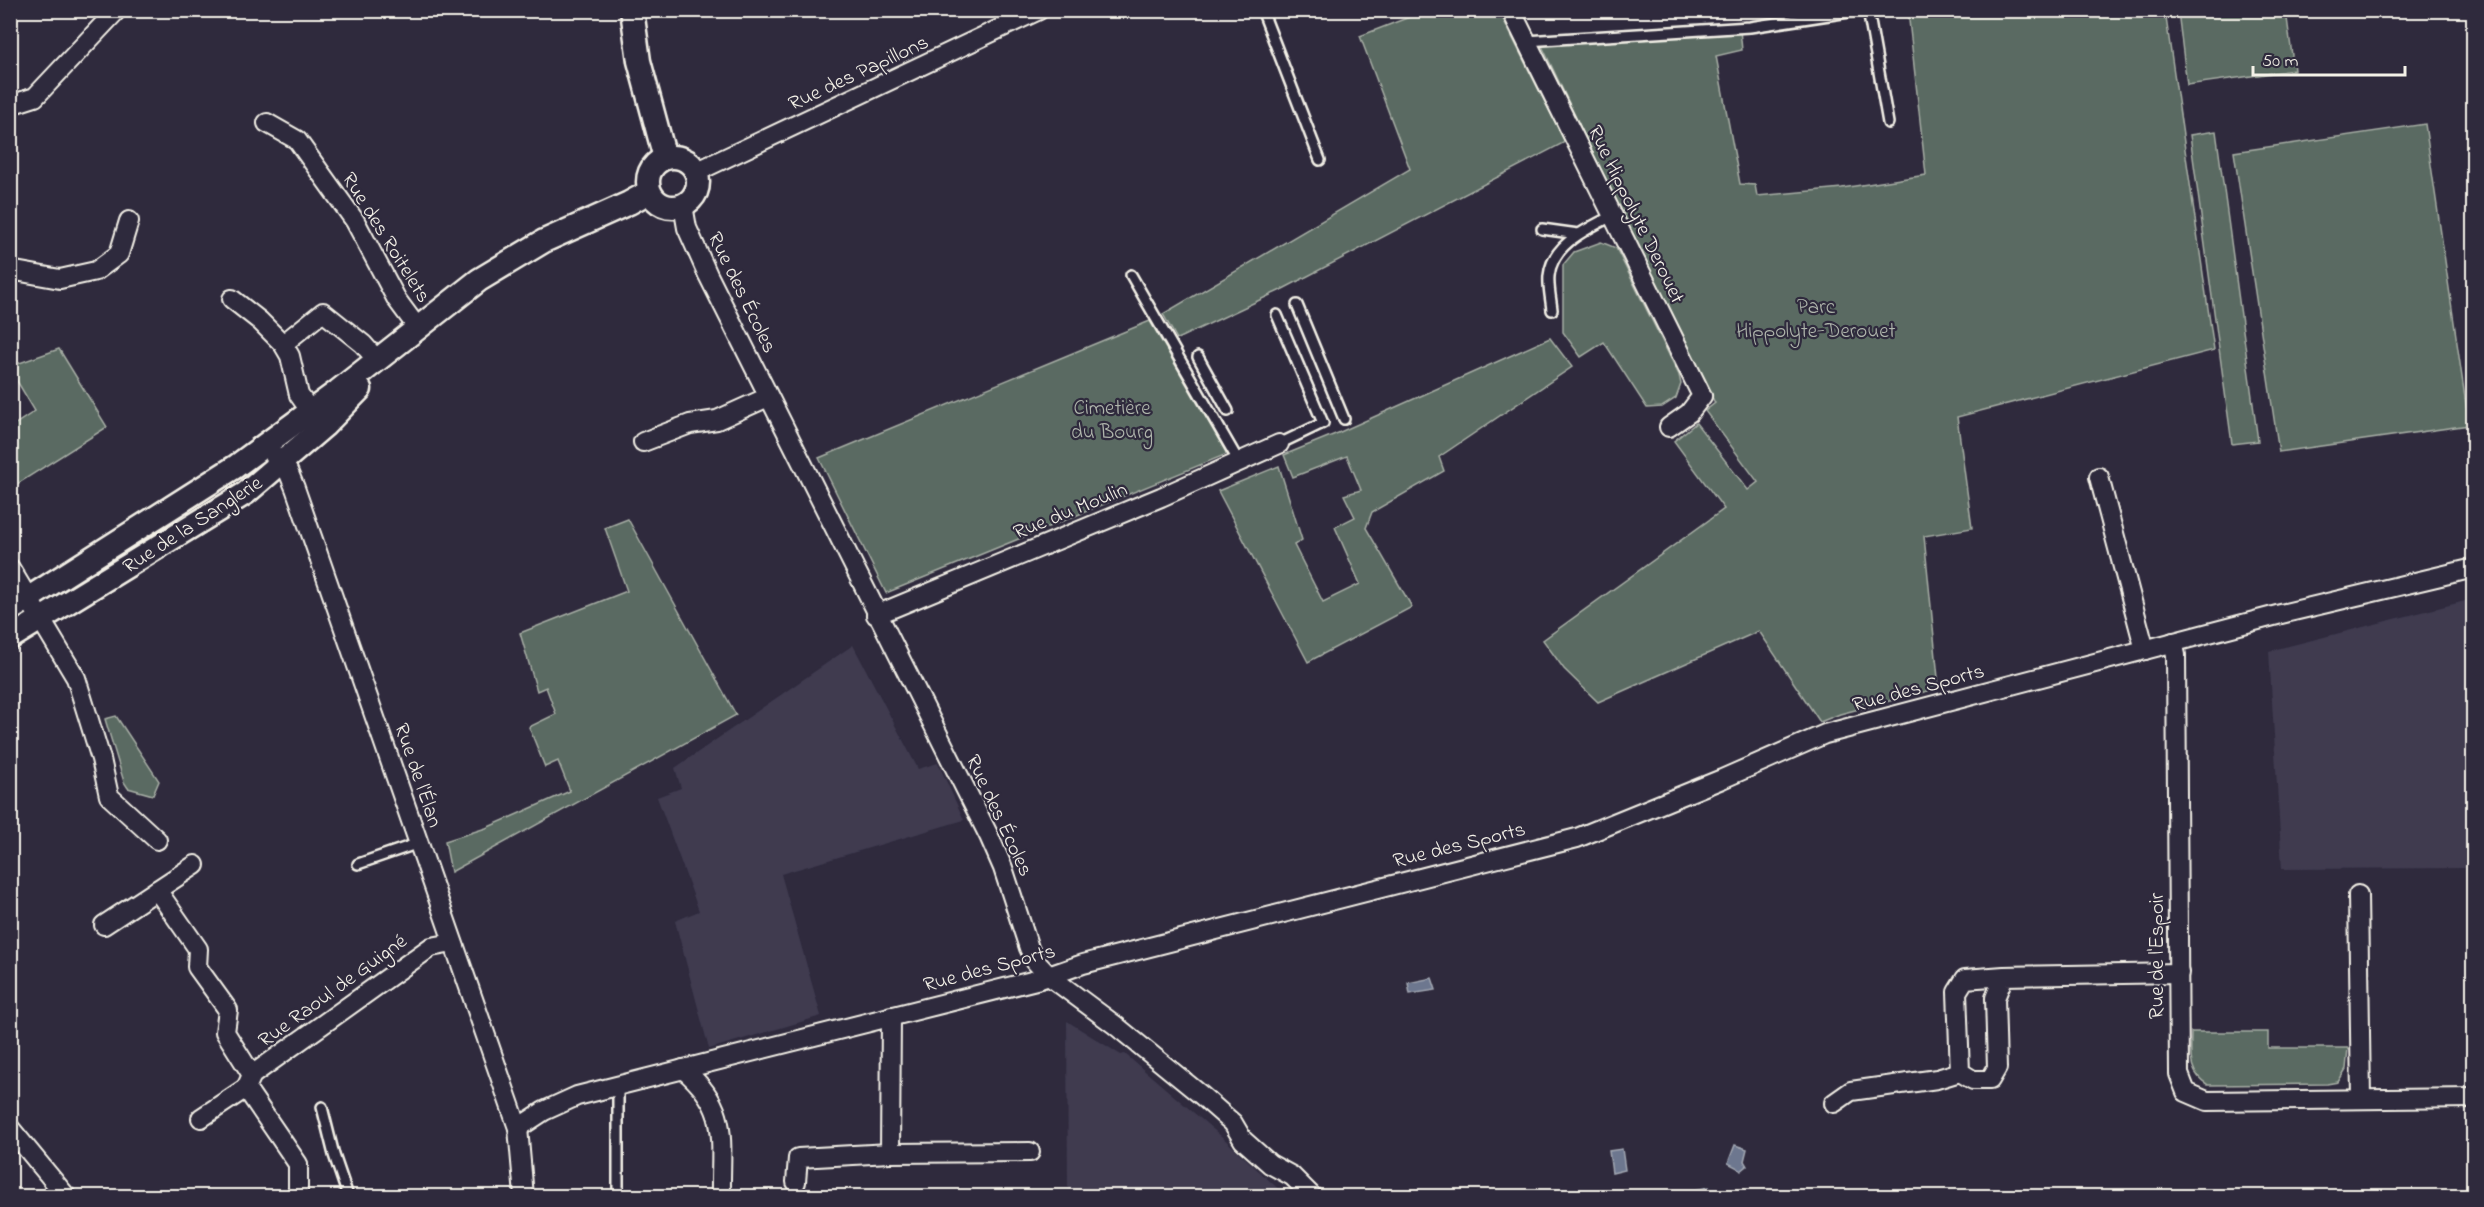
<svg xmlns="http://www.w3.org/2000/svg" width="2484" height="1207" viewBox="0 0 2484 1207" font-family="'Indie Flower',sans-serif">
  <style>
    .built { fill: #3f3b50 }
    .green { fill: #5a6b62; stroke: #a7aea5; stroke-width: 1.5 }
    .water { fill: #6d778f; stroke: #a3a8b3; stroke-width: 1.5 }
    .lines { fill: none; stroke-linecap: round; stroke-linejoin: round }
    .service-casing { stroke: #f4f1e8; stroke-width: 14 }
    .minor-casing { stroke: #f4f1e8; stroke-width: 22 }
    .tertiary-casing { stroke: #f4f1e8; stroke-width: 27 }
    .service { stroke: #2f2a3d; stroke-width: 9 }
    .minor { stroke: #2f2a3d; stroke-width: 18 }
    .tertiary { stroke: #2f2a3d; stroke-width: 22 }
    .labels { text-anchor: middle; stroke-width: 4.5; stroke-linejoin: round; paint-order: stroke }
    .street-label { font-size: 21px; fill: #f4f1e8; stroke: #2f2a3d }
    .park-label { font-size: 21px; fill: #afb5ac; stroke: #2f2a3d }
  </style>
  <rect width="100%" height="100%" fill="#2f2a3d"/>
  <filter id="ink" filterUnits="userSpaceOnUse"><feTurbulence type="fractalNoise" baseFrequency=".0167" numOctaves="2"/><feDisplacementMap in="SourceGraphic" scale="12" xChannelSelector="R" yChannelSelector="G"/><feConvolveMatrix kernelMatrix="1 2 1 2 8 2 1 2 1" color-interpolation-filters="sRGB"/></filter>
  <g filter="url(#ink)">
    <!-- built -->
    <g class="built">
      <polygon points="2473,599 2474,816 2467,868 2282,869 2269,651"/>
      <polygon points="853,645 918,769 938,763 964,820 781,874 821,1016 709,1049 675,921 699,911 657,797 681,788 675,768"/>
      <polygon points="1067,1021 1121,1055 1125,1054 1221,1136 1286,1196 1068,1196"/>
    </g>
    <!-- green -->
    <g class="green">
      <polygon points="1425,11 1499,11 1565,142 1281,290 1177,339 1163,314 1410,169 1360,36"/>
      <polygon points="1908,11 2165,11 2214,350 1957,417 1972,528 1924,536 1939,688 1840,714 1820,722 1759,631 1598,702 1564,669 1543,640 1724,509 1674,441 1696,423 1748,490 1758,482 1705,411 1715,403 1615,200 1542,46 1740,30 1742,50 1716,56 1740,184 1755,185 1757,196 1842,188 1926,175"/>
      <polygon points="2178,11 2286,11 2294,70 2187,85"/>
      <polygon points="2425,124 2469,425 2279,452 2234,152"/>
      <polygon points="2216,131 2258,441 2232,444 2190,135"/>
      <polygon points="1601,242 1616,248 1679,375 1681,384 1676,398 1662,407 1647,408 1604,342 1581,357 1563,332 1563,265 1574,252"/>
      <polygon points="1150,321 1227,454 886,593 819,458"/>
      <polygon points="1550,338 1572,367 1439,457 1444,471 1372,512 1366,528 1412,607 1308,662 1218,491 1279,466 1302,540 1294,545 1323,602 1360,584 1335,527 1355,517 1344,495 1361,490 1347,456 1293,477 1284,455 1338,433"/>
      <polygon points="59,349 107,427 11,488 11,427 35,411 11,371 11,366"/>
      <polygon points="628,519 736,715 451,872 445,841 486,828 570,791 558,761 545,767 529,727 556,714 546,687 537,691 520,633 627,591 605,528"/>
      <polygon points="116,716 159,781 153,795 128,788 124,782 105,719"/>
      <path d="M2191,1032H2268V1048H2348L2346,1069L2338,1082L2327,1084L2208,1085C2187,1072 2191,1054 2191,1032Z"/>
    </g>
    <!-- water -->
    <g class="water">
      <polygon points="1432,978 1436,990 1410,994 1408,983"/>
      <polygon points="1735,1145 1747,1149 1744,1161 1747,1166 1741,1171 1738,1168 1728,1163"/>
      <polygon points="1622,1149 1625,1170 1612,1173 1609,1151"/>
      <polygon points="1709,1187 1712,1196 1681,1196 1680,1193"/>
    </g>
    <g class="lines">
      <defs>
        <g id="service">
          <polyline points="1262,10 1320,160"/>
          <polyline points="1868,10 1888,123"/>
          <polyline points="1526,41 1750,27 1862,10"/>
          <polyline points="1542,229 1578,234"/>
          <polyline points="1131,275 1239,462"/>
          <polyline points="1297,305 1344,419"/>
          <path d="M1552,310C1551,299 1548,287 1549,276C1552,244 1587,229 1612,216"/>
          <polyline points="1277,315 1323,423 1279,444"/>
          <polyline points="1198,357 1228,411"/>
          <polyline points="358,864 419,843"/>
          <polyline points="618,1086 618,1196"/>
          <polyline points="322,1107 334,1155 348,1196"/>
        </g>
        <g id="minor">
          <polyline points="1511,10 1702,396 1689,413 1669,427"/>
          <polyline points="10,105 35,97 117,10"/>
          <polyline points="267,123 297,140 355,221 397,300 417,327"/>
          <polyline points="696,172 1039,10"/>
          <polyline points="683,205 687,228 708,275 989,836 1003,868 1029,948 1035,961 1049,976 1115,1025 1201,1095 1233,1123 1243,1140 1270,1164 1292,1176 1312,1196"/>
          <polyline points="10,270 60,279 96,271 119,254 129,221"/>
          <polyline points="232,299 260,321 283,344 290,356 299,395 311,412"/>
          <polyline points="283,344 323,312 363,344 377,360"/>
          <polyline points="643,442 690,424 717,420 768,397"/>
          <polyline points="273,454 288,471 295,488 518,1128 524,1196"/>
          <polyline points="2099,477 2145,650"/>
          <polyline points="10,568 76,678 101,759 109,796 157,840"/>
          <polyline points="876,615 1161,497 1279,444"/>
          <polyline points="2173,642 2176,655 2179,1074 2186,1092 2207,1101 2474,1098"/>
          <polyline points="157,890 198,949 197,967 228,1010 225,1032 252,1075"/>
          <polyline points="2358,895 2361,1099"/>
          <polyline points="104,925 195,865"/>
          <polyline points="2004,976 1995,998 1997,1068 1990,1080 1973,1080 1960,1072 1957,992 1965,979 2004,976 2179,973"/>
          <path d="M683,1069C731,1109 720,1140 721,1196"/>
          <polyline points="1834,1103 1851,1091 1937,1079 1960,1072"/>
          <polyline points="201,1118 246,1088"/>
          <polyline points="10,1128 66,1196"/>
          <polyline points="518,1128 544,1111 577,1096 1040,979 1083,964 1577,838 1722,779 1825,734 2281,614 2474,568"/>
          <polyline points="890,1153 891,1016"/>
          <polyline points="796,1182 798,1158 890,1153 1030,1152"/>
          <polyline points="298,1196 298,1164 246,1088 252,1075 431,947 453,943"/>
        </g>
        <g id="tertiary">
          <polyline points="632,10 639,61 665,158"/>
          <circle cx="673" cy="182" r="25"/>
          <polyline points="10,610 235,467 338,391 479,280 544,241 629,203 649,192"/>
          <polyline points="10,638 246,493 324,426 360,389"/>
        </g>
      </defs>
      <!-- service casing -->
      <use href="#service" class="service-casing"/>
      <!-- minor casing -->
      <use href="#minor" class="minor-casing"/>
      <!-- tertiary casing -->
      <use href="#tertiary" class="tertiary-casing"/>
      <!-- service -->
      <use href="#service" class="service"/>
      <!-- minor -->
      <use href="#minor" class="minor"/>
      <!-- tertiary -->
      <use href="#tertiary" class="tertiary"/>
    </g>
  </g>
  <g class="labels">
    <!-- street labels -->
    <g class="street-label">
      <text transform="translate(858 72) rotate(-25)" y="7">Rue des Papillons</text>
      <text transform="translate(1637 214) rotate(64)" y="7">Rue Hippolyte Derouet</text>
      <text transform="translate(387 237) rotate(58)" y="7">Rue des Roitelets</text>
      <text transform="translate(743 292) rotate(64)" y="7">Rue des Écoles</text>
      <text transform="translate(1070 510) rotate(-22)" y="7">Rue du Moulin</text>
      <text transform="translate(192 524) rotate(-33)" y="7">Rue de la Sanglerie</text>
      <text transform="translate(1918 687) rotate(-15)" y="7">Rue des Sports</text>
      <text transform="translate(419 775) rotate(71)" y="7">Rue de l'Élan</text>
      <text transform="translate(1000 815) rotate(65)" y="7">Rue des Écoles</text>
      <text transform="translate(1459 844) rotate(-14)" y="7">Rue des Sports</text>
      <text transform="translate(2156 956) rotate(-90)" y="7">Rue de l'Espoir</text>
      <text transform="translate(989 967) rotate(-15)" y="7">Rue des Sports</text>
      <text transform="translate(332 990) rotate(-36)" y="7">Rue Raoul de Guigné</text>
    </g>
    <!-- park labels -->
    <g class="park-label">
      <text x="1816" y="313">Parc<tspan x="1816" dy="24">Hippolyte-Derouet</tspan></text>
      <text x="1112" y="414">Cimetière<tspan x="1112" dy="24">du Bourg</tspan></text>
    </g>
  </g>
  <!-- margin -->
  <rect width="2484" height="1207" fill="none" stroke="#2f2a3d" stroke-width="36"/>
  <rect x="18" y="18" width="2448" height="1171" fill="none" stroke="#f4f1e8" stroke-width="2" filter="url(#ink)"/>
  <!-- scale -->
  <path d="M2253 66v9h152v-9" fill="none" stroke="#f4f1e8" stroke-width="3"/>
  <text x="2262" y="66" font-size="18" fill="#f4f1e8" stroke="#2f2a3d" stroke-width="4.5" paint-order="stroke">50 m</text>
</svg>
